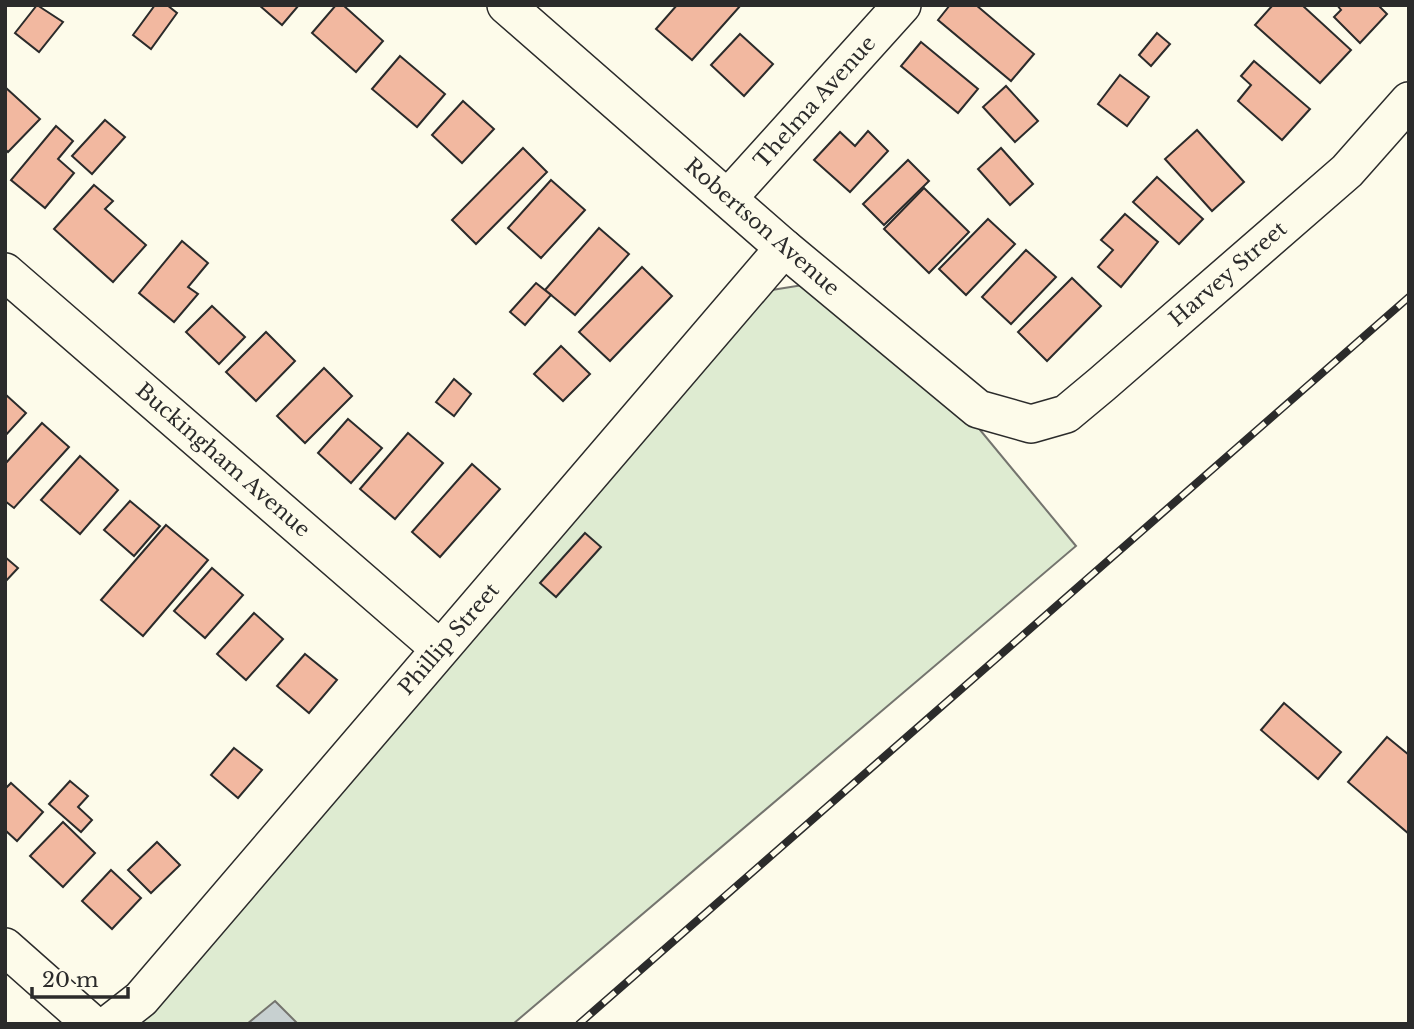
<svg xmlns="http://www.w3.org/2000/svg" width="1414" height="1029" viewBox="0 0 1414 1029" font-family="'Libre Baskerville',serif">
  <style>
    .green { fill: #deebd1; stroke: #74746e; stroke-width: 2 }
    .water { fill: #c7d0d0; stroke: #74746e; stroke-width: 2 }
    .building { fill: #f2b8a0; stroke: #2b2b2b; stroke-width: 2 }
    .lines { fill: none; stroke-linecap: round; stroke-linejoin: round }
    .minor-casing { stroke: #2b2b2b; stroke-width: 40 }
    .minor { stroke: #fdfbea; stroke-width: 37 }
    .rail-casing { stroke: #2b2b2b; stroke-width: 8 }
    .rail { stroke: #fdfbea; stroke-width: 5; stroke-dasharray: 16; stroke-linecap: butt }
    .labels { text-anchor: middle; stroke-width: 5; stroke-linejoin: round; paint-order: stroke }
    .street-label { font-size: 21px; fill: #2b2b2b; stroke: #fdfbea }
  </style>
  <rect width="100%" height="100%" fill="#fdfbea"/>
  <!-- green -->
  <polygon class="green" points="809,284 976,425 1076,546 513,1024 122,1024 772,290"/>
  <!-- water -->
  <polygon class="water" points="275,1001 298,1024 247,1024"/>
  <!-- building -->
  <g class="building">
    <polygon points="37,5 63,22 39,52 15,33"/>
    <polygon points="155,5 167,5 177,13 151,49 133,35"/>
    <polygon points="259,5 299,5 282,25"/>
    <polygon points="336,5 343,5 383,41 356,72 312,33"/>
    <polygon points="677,5 741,5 692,60 656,29"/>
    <polygon points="950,5 976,5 1034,54 1011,81 938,20"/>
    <polygon points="1273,5 1302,5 1351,50 1320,83 1255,25"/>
    <polygon points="1337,5 1378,5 1387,14 1360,43 1334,17 1341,10"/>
    <polygon points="1157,33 1170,44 1151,66 1139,55"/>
    <polygon points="740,34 773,64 744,96 711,65"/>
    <polygon points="921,42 978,89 958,113 901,66"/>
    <polygon points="400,56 445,94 417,127 372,89"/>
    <polygon points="1254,61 1310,109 1282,140 1238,101 1251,85 1241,76"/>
    <polygon points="1120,75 1149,97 1127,126 1098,104"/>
    <polygon points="1006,86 1038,121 1015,142 983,107"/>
    <polygon points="5,87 40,119 8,152 5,149"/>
    <polygon points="463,101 494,129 462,163 432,135"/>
    <polygon points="105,120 125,137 92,174 72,156"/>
    <polygon points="56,126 73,141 58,159 74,173 45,208 11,180"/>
    <polygon points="1197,130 1244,182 1212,211 1165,159"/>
    <polygon points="868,131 888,151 850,192 814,160 840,132 855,146"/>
    <polygon points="523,148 547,172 476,244 452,220"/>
    <polygon points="1001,148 1033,184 1010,205 978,169"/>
    <polygon points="908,160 929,181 884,225 863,204"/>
    <polygon points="1157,177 1203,219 1179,244 1133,202"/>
    <polygon points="551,180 585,210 541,258 508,228"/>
    <polygon points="94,185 113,201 105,209 146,245 113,282 54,229"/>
    <polygon points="924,188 969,232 929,273 884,229"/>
    <polygon points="1125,214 1158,242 1121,287 1098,267 1113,250 1101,240"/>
    <polygon points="988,219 1015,244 966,295 939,269"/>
    <polygon points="599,228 629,254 575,315 545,290"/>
    <polygon points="182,241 208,263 188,287 198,294 174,322 139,293"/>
    <polygon points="1026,250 1056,277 1011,324 982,297"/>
    <polygon points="642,267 672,296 610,361 579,332"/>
    <polygon points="1072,278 1101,306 1047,361 1018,332"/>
    <polygon points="536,283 551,295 525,325 510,312"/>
    <polygon points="212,306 245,337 219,364 186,332"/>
    <polygon points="266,332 295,361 256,401 226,372"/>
    <polygon points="561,346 590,374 563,401 534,374"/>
    <polygon points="324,368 352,396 305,443 277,416"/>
    <polygon points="454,379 471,394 454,416 436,402"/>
    <polygon points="5,394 26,413 5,436"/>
    <polygon points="348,419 382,448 351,483 318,453"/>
    <polygon points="42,423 69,447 14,508 5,501 5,464"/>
    <polygon points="408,433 443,463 395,519 360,489"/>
    <polygon points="80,456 118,490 80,534 41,500"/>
    <polygon points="472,464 500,489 440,557 412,532"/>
    <polygon points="130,501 160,526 134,556 104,530"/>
    <polygon points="166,525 208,560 143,636 101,600"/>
    <polygon points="585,533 601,547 556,597 540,583"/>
    <polygon points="5,557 18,568 5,582"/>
    <polygon points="212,568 243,595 205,638 174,611"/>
    <polygon points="254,613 283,639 246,680 217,654"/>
    <polygon points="305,654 337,680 309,713 277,686"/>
    <polygon points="1284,703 1341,752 1318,779 1261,730"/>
    <polygon points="1387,737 1409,755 1409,834 1348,782"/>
    <polygon points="234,748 262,770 238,798 211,775"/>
    <polygon points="70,781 88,796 78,807 92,820 81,832 49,804"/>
    <polygon points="11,783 43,812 17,841 5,830 5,789"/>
    <polygon points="63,822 95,853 63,887 30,856"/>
    <polygon points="157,842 180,865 151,893 128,870"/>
    <polygon points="111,870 141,898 112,929 82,901"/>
  </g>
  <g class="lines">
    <defs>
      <g id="minor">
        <polyline points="506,5 784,248 978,409 1031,424 1066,414 1102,384 1347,171 1409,101"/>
        <polyline points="728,198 902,5"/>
        <polyline points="5,272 440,649"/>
        <polyline points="5,947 92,1024"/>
        <polyline points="109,1024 141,999 784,248"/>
      </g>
    </defs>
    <!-- minor casing -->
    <use href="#minor" class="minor-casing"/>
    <!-- minor -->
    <use href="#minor" class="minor"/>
    <defs>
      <polyline id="rail" points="579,1024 1409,297"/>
    </defs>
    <!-- rail casing -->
    <use href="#rail" class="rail-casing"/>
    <!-- rail -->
    <use href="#rail" class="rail"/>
  </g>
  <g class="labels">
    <!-- street labels -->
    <g class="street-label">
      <text transform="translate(815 102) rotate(-48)" y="7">Thelma Avenue</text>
      <text transform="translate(762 227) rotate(41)" y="7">Robertson Avenue</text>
      <text transform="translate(1228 274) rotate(-41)" y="7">Harvey Street</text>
      <text transform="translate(223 460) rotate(41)" y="7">Buckingham Avenue</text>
      <text transform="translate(449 639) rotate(-49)" y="7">Phillip Street</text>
    </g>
  </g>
  <!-- border -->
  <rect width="1414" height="1029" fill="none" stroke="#2b2b2b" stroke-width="14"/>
  <!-- scale -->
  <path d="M32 987v10h96v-10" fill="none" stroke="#2b2b2b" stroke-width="3.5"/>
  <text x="42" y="987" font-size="21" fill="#2b2b2b" stroke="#fdfbea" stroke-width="5" paint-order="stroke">20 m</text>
</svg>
